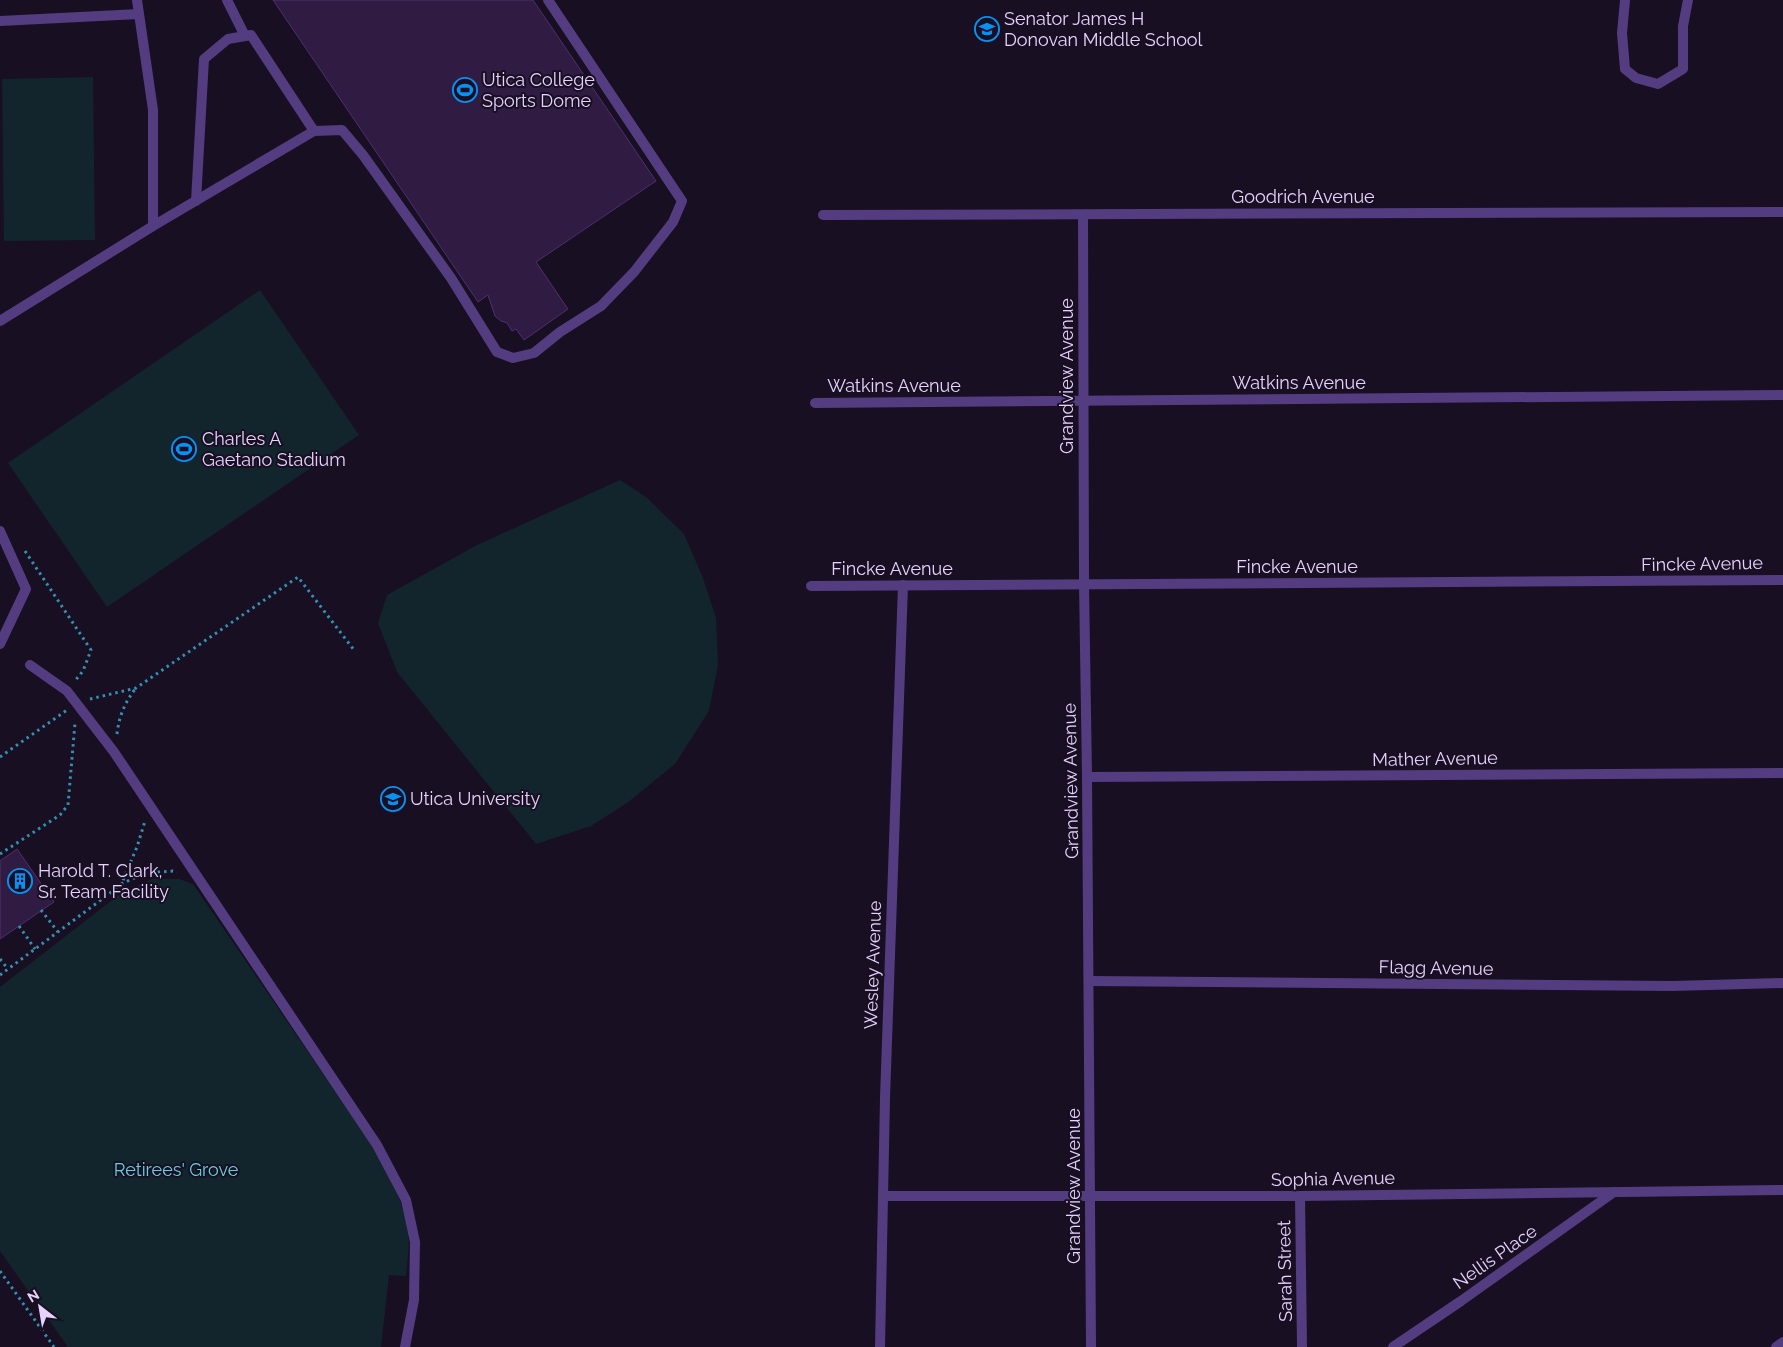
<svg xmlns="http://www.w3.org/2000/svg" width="1783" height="1347" viewBox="0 0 1783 1347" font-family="Raleway,sans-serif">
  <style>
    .green { fill: #12252c }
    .building { fill: #301c43; stroke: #4f2e6e }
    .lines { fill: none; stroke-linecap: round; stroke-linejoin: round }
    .path { stroke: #3390b0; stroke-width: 3; stroke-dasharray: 2.5 4; stroke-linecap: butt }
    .service { stroke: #543c80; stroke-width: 10 }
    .minor { stroke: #543c80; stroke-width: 10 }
    .labels { text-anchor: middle; stroke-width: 4; stroke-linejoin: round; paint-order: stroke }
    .poi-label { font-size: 18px; fill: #e5d2fd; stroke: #180f22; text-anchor: start }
    .street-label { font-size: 18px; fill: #e5d2fd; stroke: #180f22 }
    .park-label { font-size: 18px; fill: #61d2da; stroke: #180f22 }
  </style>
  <rect width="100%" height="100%" fill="#180f22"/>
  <!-- green -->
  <g class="green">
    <polygon points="93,77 95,240 4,241 2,79"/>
    <polygon points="260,290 359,435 107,607 8,463"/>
    <polygon points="620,480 646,497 684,534 703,578 716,618 718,665 709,711 675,764 627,803 591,826 536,844 397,672 378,623 387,595 477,545"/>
    <polygon points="152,879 179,879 193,884 373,1147 399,1198 403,1210 407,1227 409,1244 406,1276 389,1275 381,1347 68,1347 0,1251 0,987 120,894"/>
  </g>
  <!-- building -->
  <g class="building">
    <polygon points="273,0 533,0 656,181 536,262 568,309 524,340 516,329 512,331 507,323 501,321 495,316 488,295 478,302"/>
    <polygon points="17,849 54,902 0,939 0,861"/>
  </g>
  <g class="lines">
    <!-- path -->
    <g class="path">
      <polyline points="25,551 91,650 83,671 74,682"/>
      <polyline points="90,699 136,688 298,577 354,650"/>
      <path d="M117,734C119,716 125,702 136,688"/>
      <polyline points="0,757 67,710"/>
      <polyline points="0,854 60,815 68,805 75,723"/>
      <polyline points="121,884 145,873 173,871 177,872"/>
      <polyline points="41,910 58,932"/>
      <polyline points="19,926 35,949"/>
      <polyline points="0,959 8,969"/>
      <polyline points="0,975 121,885 137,847 145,821"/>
      <polyline points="0,1271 54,1347"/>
    </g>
    <!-- service -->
    <g class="service">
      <polyline points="227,0 245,36"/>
      <polyline points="1625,0 1622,33 1625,69 1636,78 1658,84 1683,69 1683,26 1688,0"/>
      <polyline points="0,21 139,14"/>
      <polyline points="314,131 342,130 363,155 451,278 497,352 513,358 534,353 560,332 601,306 634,272 673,222 682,201 548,0"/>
      <polyline points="153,226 314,131 251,35 228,39 204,59 196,201"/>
      <polyline points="0,321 153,226 153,110 137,0"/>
      <polyline points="0,531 26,589 0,644"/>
      <polyline points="30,665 67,691 114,752 377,1145 406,1200 415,1242 414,1300 405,1347"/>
    </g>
    <!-- minor -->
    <g class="minor">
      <polyline points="823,215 1783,212"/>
      <polyline points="1083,215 1084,584 1087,777 1091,1347"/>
      <polyline points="815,403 1783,395"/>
      <polyline points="811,586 1783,580"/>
      <polyline points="1087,777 1783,773"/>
      <polyline points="1089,981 1673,986 1783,983"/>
      <polyline points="883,1196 1300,1196 1783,1190"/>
      <polyline points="1300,1196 1302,1347"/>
      <polyline points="880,1347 885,1098 903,585"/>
      <polyline points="1393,1347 1461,1301 1614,1192"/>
      <polyline points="1776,1347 1783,1342"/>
    </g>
  </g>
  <!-- icons -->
  <defs>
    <symbol id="school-ring" viewBox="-11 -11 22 22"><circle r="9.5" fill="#180f22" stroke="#0991f2" stroke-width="1.5"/><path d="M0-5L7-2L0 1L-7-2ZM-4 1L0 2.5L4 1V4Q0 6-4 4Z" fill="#0991f2"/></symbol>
    <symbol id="stadium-ring" viewBox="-11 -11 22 22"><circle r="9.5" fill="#180f22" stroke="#0991f2" stroke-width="1.5"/><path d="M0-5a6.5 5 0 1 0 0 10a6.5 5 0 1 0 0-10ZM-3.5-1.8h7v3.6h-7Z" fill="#0991f2"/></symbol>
    <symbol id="university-ring" viewBox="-11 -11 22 22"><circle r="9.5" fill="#180f22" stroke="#0991f2" stroke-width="1.5"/><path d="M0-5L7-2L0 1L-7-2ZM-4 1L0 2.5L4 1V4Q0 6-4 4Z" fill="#0991f2"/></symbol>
    <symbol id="building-ring" viewBox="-11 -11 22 22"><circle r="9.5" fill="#180f22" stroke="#0991f2" stroke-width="1.5"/><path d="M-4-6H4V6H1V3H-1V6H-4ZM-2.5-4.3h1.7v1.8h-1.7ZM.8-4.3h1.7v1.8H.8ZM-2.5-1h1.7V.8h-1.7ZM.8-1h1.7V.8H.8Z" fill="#0991f2"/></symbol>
  </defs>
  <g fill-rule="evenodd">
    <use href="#school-ring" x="973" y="15" width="28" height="28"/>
    <use href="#stadium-ring" x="451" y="76" width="28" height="28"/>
    <use href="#stadium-ring" x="170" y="435" width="28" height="28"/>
    <use href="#university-ring" x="379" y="785" width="28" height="28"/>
    <use href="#building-ring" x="6" y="867" width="28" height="28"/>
  </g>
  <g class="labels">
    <!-- poi labels -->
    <g class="poi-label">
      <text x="1004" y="25">Senator James H<tspan x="1004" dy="21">Donovan Middle School</tspan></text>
      <text x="482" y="86">Utica College<tspan x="482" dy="21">Sports Dome</tspan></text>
      <text x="202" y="445">Charles A<tspan x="202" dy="21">Gaetano Stadium</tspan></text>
      <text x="410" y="805">Utica University</text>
      <text x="38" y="877">Harold T. Clark,<tspan x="38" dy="21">Sr. Team Facility</tspan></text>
    </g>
    <!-- street labels -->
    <g class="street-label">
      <text x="1303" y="203">Goodrich Avenue</text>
      <text transform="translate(1067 376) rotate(-90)" y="6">Grandview Avenue</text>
      <text x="1299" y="389">Watkins Avenue</text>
      <text x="894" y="392">Watkins Avenue</text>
      <text transform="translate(1702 564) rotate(-1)" y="6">Fincke Avenue</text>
      <text x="1297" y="573">Fincke Avenue</text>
      <text x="892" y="575">Fincke Avenue</text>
      <text transform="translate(1435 759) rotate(-1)" y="6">Mather Avenue</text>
      <text transform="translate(1071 781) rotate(-91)" y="6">Grandview Avenue</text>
      <text transform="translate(873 965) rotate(-88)" y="6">Wesley Avenue</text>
      <text transform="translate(1436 968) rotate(1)" y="6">Flagg Avenue</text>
      <text transform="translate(1333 1179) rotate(-1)" y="6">Sophia Avenue</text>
      <text transform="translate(1074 1186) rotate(-90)" y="6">Grandview Avenue</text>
      <text transform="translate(1495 1257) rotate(-35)" y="6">Nellis Place</text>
      <text transform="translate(1285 1271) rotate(-91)" y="6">Sarah Street</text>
    </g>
    <!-- park labels -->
    <g class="park-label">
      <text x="176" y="1176">Retirees' Grove</text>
    </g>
  </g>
  <!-- north arrow -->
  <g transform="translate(40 1307) rotate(329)" stroke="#180f22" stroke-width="4" paint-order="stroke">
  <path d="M0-4L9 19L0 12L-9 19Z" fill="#e5d2fd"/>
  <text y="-8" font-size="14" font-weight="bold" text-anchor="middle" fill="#e5d2fd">N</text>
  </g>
</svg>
